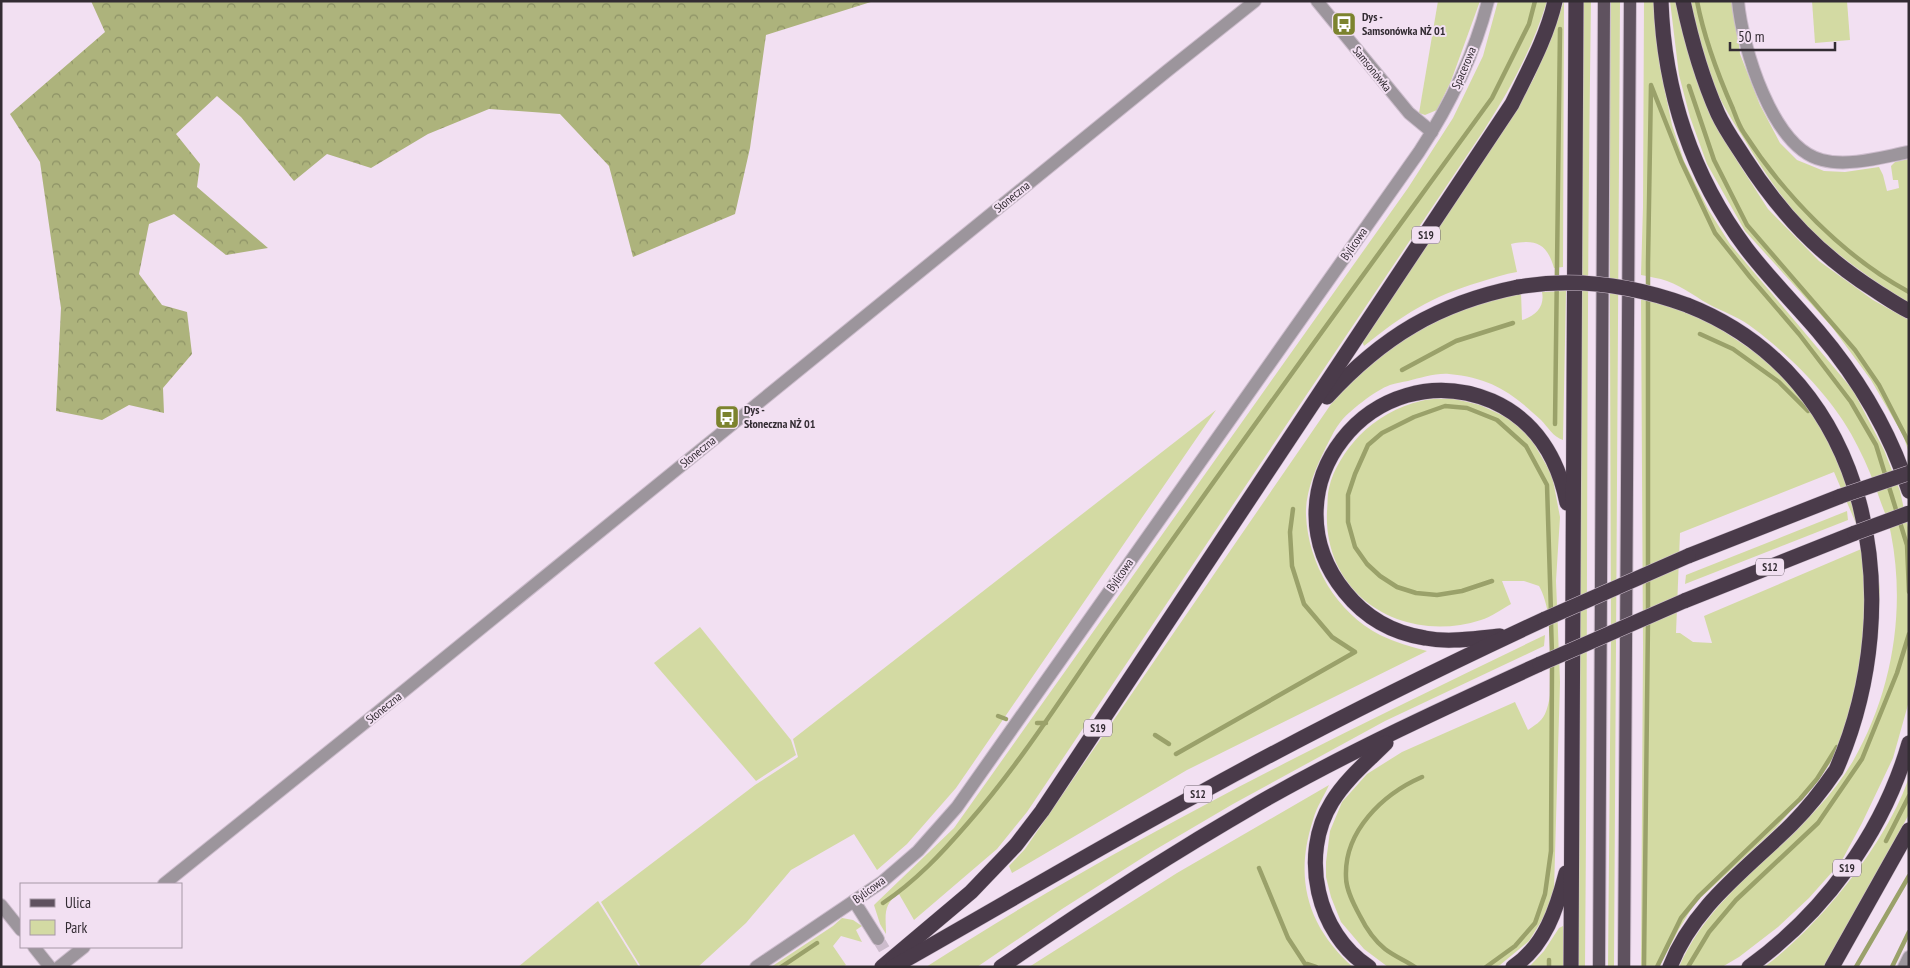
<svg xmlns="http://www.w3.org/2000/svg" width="1910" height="968" viewBox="0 0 1910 968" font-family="'PT Sans Narrow',sans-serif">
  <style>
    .green { fill: #d3daa3; fill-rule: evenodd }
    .forest { fill: url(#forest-crowns) }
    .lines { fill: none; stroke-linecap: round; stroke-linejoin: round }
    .stream { stroke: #9aa16a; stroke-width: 4.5 }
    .minor-tunnel { stroke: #ccbccc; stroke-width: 12; stroke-dasharray: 12 6; stroke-linecap: butt }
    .minor-casing { stroke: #ccbccc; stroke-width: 14 }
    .major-casing { stroke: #ccbccc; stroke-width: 14 }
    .highway-casing { stroke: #ccbccc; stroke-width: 16 }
    .minor { stroke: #9c959c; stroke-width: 12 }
    .major { stroke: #5f525f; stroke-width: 12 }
    .highway { stroke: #4a3b4a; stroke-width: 15 }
    .highway-bridge-casing { stroke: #ccbccc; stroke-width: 16; stroke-linecap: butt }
    .highway-bridge { stroke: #4a3b4a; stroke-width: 15 }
    .labels { text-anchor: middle; stroke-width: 4; stroke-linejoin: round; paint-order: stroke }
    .shield { fill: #f2e0f2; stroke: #6c626c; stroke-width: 1 }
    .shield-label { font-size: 11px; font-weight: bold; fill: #332c33 }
    .poi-label { font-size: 12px; font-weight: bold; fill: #332c33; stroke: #f2e0f2; text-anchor: start }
    .street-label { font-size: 12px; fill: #332c33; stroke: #f2e0f2 }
  </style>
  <defs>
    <pattern id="forest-crowns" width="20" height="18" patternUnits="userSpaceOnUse" patternTransform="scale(1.25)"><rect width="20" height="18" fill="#adb37c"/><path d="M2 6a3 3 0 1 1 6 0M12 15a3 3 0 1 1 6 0" fill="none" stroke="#8d9266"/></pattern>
  </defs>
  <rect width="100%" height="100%" fill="#f2e0f2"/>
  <!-- green -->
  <g class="green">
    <polygon points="1438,1 1480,1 1451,81 1437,110 1425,115 1419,113"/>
    <path d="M1498,1H1547C1533,47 1510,90 1484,130L1027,812L997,849L914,920L899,894C882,904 886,917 886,934L880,924L874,905L954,828L1408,188L1453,118L1483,56Z"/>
    <path d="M1564,1L1563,267L1554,268C1547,243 1535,239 1511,244L1517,272C1505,274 1493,278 1480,282C1430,297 1404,314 1364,346L1362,341L1513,114L1534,78Z"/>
    <path d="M1582,1H1591C1586,323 1588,645 1585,967H1577Z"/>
    <polygon points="1609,1 1620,1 1614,967 1608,967 1611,639"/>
    <path d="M1644,1H1654L1660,67L1672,125L1684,161L1708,209L1730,244L1853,390L1884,450L1900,491L1909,532V701L1893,758L1862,823L1841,862L1809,898L1778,927L1739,957L1722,967H1679C1716,882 1807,840 1853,761C1892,693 1906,611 1891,534C1889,522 1884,511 1880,500C1874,482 1867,464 1858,447C1837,402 1792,357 1753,328C1742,319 1727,313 1714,307C1698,299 1684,287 1667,281C1659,278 1650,277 1641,275L1643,207Z"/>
    <polygon points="1670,1 1677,1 1709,110 1734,156 1768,209 1819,261 1873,300 1909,320 1909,453 1903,435 1871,380 1832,327 1745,231 1707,164 1690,117 1679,75"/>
    <path d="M1690,1H1734L1740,54L1760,105L1780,143L1797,160L1824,171L1845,172L1879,167L1883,175L1887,191L1899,188L1898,180H1893L1891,166L1895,162L1909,159V303C1875,282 1843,260 1814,233C1786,206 1764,172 1744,139C1730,117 1715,93 1707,68C1700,46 1696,23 1690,1Z"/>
    <polygon points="1812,1 1847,1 1850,40 1815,43"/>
    <path d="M1566,291L1563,440C1553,437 1548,427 1541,420C1511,392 1491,378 1449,374C1435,373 1421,378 1408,381C1402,382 1396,383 1390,385C1376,390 1347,412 1339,424C1334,430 1330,440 1326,447C1316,467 1305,493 1306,515C1308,564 1337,613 1380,635C1395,642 1411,647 1427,651L1187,770L1012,873L1009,866L1025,849L1338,394L1382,350L1470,304L1521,293L1522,320C1536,316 1545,306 1542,292Z"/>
    <path d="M1641,297L1678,309L1713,324L1759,355L1807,398L1861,503L1875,545L1880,590L1878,635L1867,686L1841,747L1822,775L1775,829L1695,903L1679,929L1659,967H1641L1643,646ZM1834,472L1866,547L1704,616L1712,643L1693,642L1680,633H1676L1680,533Z"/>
    <path d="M1455,399L1480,405L1508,418L1529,435L1552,475L1560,517L1556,581L1560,682L1554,890L1547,912L1529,941L1500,965L1495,967H1388L1364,949L1341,922L1331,897L1326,877V862L1330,831L1342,802L1367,774L1402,752L1515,702L1528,730C1535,725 1541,722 1545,714C1557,688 1554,611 1539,586L1524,581H1502L1511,604C1502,609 1491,617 1481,620C1403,645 1323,596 1327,511C1328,503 1327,495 1329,488C1333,469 1346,450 1359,436C1376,419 1398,406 1421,401C1432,398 1444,399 1455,399Z"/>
    <polygon points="1216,410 956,788 907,844 877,870 854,834 791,870 746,923 698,967 641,967 601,902 755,785 798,757 793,739"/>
    <polygon points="1847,511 1848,520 1685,584 1686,575"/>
    <polygon points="700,627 791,740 796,755 756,781 654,663"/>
    <path d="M1545,635L1544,646L1385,721L1233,804L1153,851L1062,909L977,967H926C1123,840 1333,737 1545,635Z"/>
    <path d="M1909,777V814L1861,904L1824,967H1764C1819,927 1888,841 1909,777Z"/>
    <path d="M1329,785C1324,796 1316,808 1313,820C1294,878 1307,926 1353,967H1029L1177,873Z"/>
    <polygon points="598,901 639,967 518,967"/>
    <polygon points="842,918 853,920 862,926 856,930 862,942 841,936 833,946 846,965 842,967 771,967 833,926"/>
    <polygon points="1563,926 1563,967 1529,967 1544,951 1559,928"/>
  </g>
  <!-- forest -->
  <polygon class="forest" points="91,1 874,1 766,35 750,148 735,214 633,257 609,166 560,114 489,109 428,134 371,168 327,154 294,181 241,117 217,96 176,134 200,164 197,187 268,248 226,255 174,214 149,224 139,274 162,305 187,312 192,354 163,388 164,413 129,405 102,420 56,411 61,308 40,162 10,114 105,32"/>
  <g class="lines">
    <!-- stream -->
    <g class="stream">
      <path d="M1697,1C1704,38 1718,75 1733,109C1736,117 1739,126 1744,133C1784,195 1844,257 1909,292"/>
      <polyline points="1689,86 1714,160 1747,225 1855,350 1879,385 1909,443"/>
      <polyline points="1700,334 1733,349 1779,382 1808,411"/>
      <polyline points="1402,370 1456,341 1513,323"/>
      <polyline points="1555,424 1560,29"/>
      <polyline points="1648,570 1648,263 1651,85 1681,161 1715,233 1750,277 1799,334 1851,402 1876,445 1907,545 1909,592"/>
      <polyline points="1492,581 1462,591 1437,595 1416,593 1397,587 1380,576 1367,564 1355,547 1348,522 1348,495 1355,474 1368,445 1382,433 1414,417 1445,406 1467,408 1497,420 1526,446 1547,485 1551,613"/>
      <polyline points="1648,613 1648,578"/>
      <polyline points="1551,621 1552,655"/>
      <polyline points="998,716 1006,719"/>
      <polyline points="1037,723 1046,723"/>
      <polyline points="1155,735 1169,744"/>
      <polyline points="1176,754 1355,652 1332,637 1304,604 1292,566 1290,532 1293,509"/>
      <polyline points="1886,841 1909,796"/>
      <polyline points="1259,868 1288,938 1307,967"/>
      <path d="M883,903C916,881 942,853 968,823C1025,758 1070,684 1120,614C1242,440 1367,270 1492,98L1529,24L1535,1"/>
      <polyline points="1307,964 1316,967"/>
      <polyline points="781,967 817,943"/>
      <path d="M1415,967C1406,961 1394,956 1385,949C1375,941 1366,928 1360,916C1354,905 1346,890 1346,877C1344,831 1383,794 1422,777"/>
      <polyline points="1486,967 1515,946 1535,923 1545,894 1551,851 1552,663"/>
      <polyline points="1549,967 1549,960"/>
      <polyline points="1644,967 1648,621"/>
      <polyline points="1657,967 1681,918 1699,896 1800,799 1817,779 1837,747"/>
      <polyline points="1688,967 1709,932 1736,900 1818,823 1862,759 1897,673 1909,634"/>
      <polyline points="1856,967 1909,876"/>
      <polyline points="1892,967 1909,932"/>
    </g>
    <!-- minor-tunnel -->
    <polyline class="minor-tunnel" points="878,939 895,967"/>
    <defs>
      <g id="minor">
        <polyline points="1317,1 1409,113 1432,132"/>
        <path d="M1738,1C1742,46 1772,148 1822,160C1849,167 1882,157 1909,152"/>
        <polyline points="164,884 362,725 1167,71 1255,1"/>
        <polyline points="854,901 878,939"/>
        <polyline points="1,905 21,930"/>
        <polyline points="34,947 50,967"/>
        <polyline points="59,967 84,947"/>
        <path d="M756,967L882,882L918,851L957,807L1419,152C1450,105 1474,56 1488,1"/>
        <polyline points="1904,967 1909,957"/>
      </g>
      <g id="major">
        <polyline points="1599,967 1604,1"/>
        <polyline points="1624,967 1630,1"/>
      </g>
      <g id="highway">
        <path d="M1661,1C1664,91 1692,176 1746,248C1768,277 1794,303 1818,331C1858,378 1890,431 1909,491"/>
        <path d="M1683,1C1691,39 1702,78 1718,114C1725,129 1735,143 1744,157C1780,213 1819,255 1876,291C1887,298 1897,305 1909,311"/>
        <path d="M1327,397C1382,337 1438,303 1518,287"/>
        <polyline points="1688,556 1841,496"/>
        <polyline points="1684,601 1855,533"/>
        <path d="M1500,636C1475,638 1450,643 1425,638C1393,633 1365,617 1345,592C1262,490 1372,351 1492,401C1535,420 1558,458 1567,503"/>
        <path d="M882,967L971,892L1016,845L1042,811L1512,104C1528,71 1547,37 1555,1"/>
        <path d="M893,967C996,909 1098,848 1202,792C1314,730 1429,673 1545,619"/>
        <path d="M1001,967C1085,909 1171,854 1259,803C1348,752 1446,707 1540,664"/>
        <path d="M1369,967C1317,934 1299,855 1332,802C1346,779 1367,762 1386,743"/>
        <path d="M1513,967C1545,946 1557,908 1566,873"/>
        <polyline points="1571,967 1576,1"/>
        <path d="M1670,967C1693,906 1748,868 1792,824C1808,808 1823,789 1836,770C1910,602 1873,378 1687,305"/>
        <path d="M1749,967C1825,912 1883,833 1909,743"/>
        <polyline points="1832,967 1909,830"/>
      </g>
    </defs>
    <!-- minor casing -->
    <use href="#minor" class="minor-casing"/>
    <!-- major casing -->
    <use href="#major" class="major-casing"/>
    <!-- highway casing -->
    <use href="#highway" class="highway-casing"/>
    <!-- minor -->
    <use href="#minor" class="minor"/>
    <!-- major -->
    <use href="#major" class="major"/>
    <!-- highway -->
    <use href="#highway" class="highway"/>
    <defs>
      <g id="highway-bridge">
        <path d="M1518,287C1576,277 1632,285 1687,305"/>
        <polyline points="1841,496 1909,473"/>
        <polyline points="1855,533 1909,513"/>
        <polyline points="1545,619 1688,556"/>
        <polyline points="1540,664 1684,601"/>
      </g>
    </defs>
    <!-- highway-bridge casing -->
    <use href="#highway-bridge" class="highway-bridge-casing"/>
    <!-- highway-bridge -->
    <use href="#highway-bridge" class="highway-bridge"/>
  </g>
  <!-- icons -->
  <defs>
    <symbol id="bus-square" viewBox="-11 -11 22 22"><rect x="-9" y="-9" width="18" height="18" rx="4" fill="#7c832e" stroke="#f2e0f2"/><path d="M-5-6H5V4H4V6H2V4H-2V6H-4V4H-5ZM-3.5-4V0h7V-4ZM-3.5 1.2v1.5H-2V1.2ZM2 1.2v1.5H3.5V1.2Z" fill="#fff"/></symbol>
  </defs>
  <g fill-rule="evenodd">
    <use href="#bus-square" x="1330" y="10" width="28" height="28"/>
    <use href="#bus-square" x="713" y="403" width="28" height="28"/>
  </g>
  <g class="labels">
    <!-- shield labels -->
    <g class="shield">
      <rect x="1412" y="226.5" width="28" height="17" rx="4"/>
      <rect x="1756" y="558.5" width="28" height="17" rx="4"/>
      <rect x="1084" y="719.5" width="28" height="17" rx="4"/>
      <rect x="1184" y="785.5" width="28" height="17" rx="4"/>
      <rect x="1833" y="859.5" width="28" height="17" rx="4"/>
    </g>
    <g class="shield-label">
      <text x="1426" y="239">S19</text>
      <text x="1770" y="571">S12</text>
      <text x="1098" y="732">S19</text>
      <text x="1198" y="798">S12</text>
      <text x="1847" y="872">S19</text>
    </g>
    <!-- poi labels -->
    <g class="poi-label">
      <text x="1362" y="21">Dys -<tspan x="1362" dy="14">Samsonówka NŻ 01</tspan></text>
      <text x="744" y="414">Dys -<tspan x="744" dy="14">Słoneczna NŻ 01</tspan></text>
    </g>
    <!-- street labels -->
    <g class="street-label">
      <text transform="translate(1464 68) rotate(-67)" y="4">Spacerowa</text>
      <text transform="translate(1372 69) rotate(51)" y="4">Samsonówka</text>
      <text transform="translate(1012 197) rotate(-39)" y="4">Słoneczna</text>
      <text transform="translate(1354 244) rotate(-55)" y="4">Bylicowa</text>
      <text transform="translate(698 452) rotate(-39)" y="4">Słoneczna</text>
      <text transform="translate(1120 575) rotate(-55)" y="4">Bylicowa</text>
      <text transform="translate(384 708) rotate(-39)" y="4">Słoneczna</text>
      <text transform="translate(869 890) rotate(-36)" y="4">Bylicowa</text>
    </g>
  </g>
  <!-- border -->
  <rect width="1910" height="968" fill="none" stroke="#332c33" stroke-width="5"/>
  <!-- legend -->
  <rect x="20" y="883" width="162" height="65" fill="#f2e0f2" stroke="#a698a6"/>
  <rect x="30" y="899" width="25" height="8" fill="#5f525f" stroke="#a698a6"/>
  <text x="65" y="908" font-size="15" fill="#332c33">Ulica</text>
  <rect x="30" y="920" width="25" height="15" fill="#d3daa3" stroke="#a698a6"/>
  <text x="65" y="933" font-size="15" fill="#332c33">Park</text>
  <!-- scale -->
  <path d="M1730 42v8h105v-8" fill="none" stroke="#332c33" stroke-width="2.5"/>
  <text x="1738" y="42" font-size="15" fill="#332c33" stroke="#f2e0f2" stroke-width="4" paint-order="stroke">50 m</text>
</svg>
